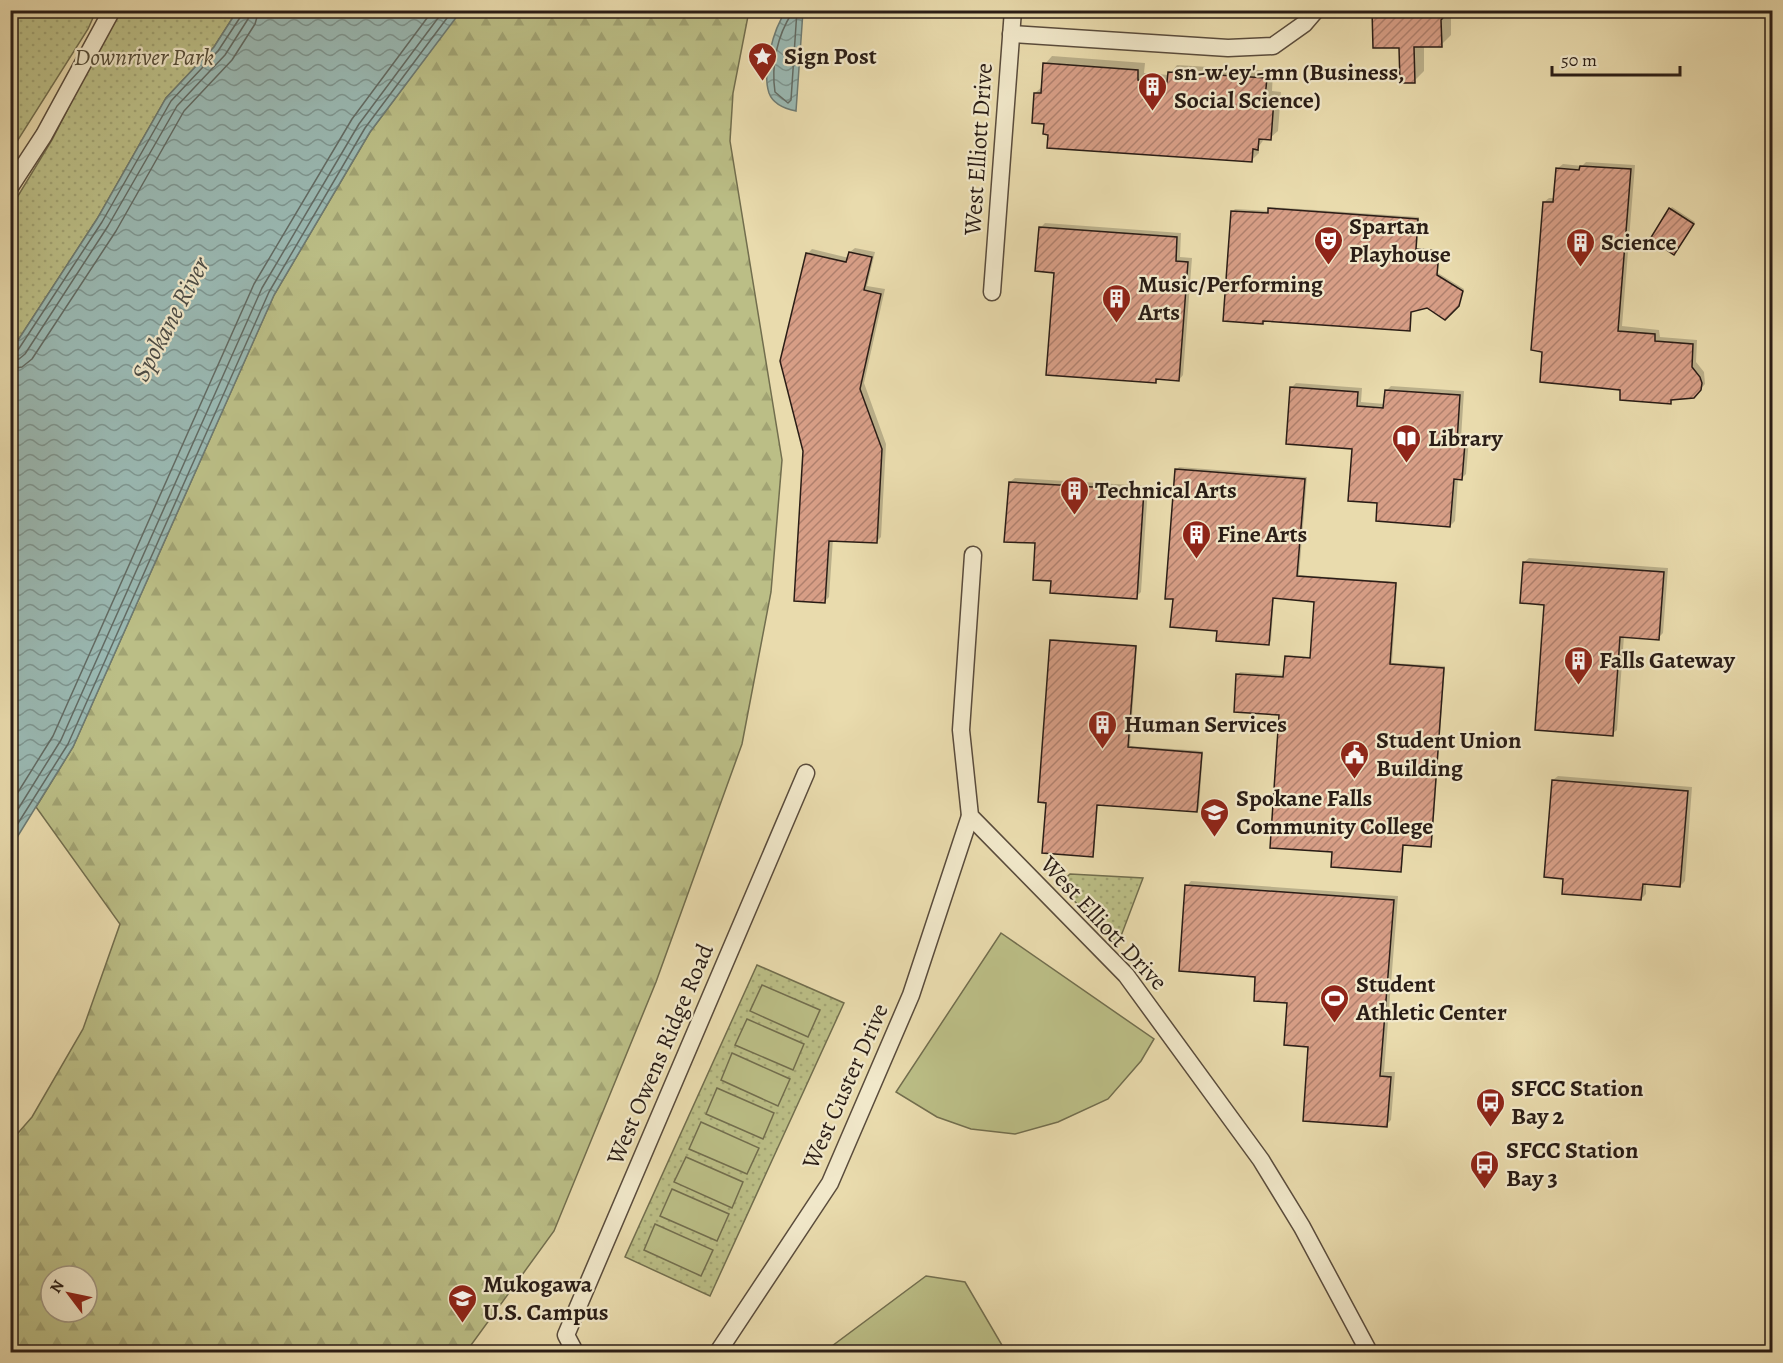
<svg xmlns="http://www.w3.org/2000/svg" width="1783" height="1363" viewBox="0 0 1783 1363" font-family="Alegreya,serif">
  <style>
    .green { fill: url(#green-dots); stroke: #726e4e; stroke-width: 1.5 }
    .forest { fill: url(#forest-firs); stroke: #726e4e; stroke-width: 1.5; fill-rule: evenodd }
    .pitch { fill: #bbbe86; stroke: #726e4e; stroke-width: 1.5 }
    .water { fill: url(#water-waves); stroke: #6d7b74; stroke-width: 1.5 }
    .shadow { fill: #0003 }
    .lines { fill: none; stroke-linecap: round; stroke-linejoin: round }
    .shore { stroke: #626b64; stroke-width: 1.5 }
    .building { fill: url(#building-hatch); stroke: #2a1d16; stroke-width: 1.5 }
    .minor-casing { stroke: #5a4c3c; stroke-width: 19 }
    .minor { stroke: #f1e8ca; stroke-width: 16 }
    .labels { text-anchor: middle; stroke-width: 4.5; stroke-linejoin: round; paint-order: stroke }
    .poi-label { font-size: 24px; font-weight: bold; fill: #2a1d16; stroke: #f1e8ca; text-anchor: start }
    .park-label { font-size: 24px; font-style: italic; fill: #564d38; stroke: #f1e8ca }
    .street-label { font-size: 24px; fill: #2a1d16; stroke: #f1e8ca }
    .water-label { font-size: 26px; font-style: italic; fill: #4c4c45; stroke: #f1e8ca }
  </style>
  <defs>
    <pattern id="green-dots" width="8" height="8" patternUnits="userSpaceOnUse" patternTransform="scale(1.5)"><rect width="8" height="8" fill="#bbbe86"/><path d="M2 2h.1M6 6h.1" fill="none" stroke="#a1a373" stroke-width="1.8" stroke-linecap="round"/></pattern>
    <pattern id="forest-firs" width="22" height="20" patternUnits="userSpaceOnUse" patternTransform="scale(1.5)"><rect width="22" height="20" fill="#bbbe86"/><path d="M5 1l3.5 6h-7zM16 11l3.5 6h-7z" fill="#a1a373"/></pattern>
    <pattern id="water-waves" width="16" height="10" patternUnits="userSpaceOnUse" patternTransform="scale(1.5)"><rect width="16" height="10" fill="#9ab9b3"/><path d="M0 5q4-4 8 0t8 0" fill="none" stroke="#7e9691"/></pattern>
    <pattern id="building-hatch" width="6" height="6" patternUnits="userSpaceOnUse" patternTransform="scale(1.5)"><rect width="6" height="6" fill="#d79e86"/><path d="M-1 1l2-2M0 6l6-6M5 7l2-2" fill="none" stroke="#af806d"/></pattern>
  </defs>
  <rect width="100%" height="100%" fill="#e9dbad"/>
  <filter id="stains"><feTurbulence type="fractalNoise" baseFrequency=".00333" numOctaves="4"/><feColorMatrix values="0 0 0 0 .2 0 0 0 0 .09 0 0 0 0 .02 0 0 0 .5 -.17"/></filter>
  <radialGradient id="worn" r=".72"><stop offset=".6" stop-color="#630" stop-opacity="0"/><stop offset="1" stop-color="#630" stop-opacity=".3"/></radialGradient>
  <!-- green -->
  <g class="green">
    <polygon points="11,10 96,11 88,29 11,151"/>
    <polygon points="118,11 237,11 214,47 166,98 97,219 11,351 10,209 52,140"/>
    <polygon points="1070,874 1143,878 1118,944 1058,885"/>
    <polygon points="757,965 844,1003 710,1296 625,1257"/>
  </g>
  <!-- forest -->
  <path class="forest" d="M460,11H749L733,93L730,141L782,460L771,592L742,744L656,982L554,1231L466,1352H11V1141L32,1117L83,1029L120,924L36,807L73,747L274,295L370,132ZM51,1276H87V1312H51Z"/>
  <!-- pitch -->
  <g class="pitch">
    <polygon points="1001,933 1154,1039 1141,1061 1108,1099 1058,1122 1015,1134 971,1129 937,1117 896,1092"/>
    <polygon points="762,985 820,1010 808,1037 750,1011"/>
    <polygon points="747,1019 804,1044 793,1070 735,1045"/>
    <polygon points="732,1053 790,1079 778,1106 721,1080"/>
    <polygon points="717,1088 774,1113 763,1139 706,1114"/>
    <polygon points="701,1122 759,1148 747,1174 689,1149"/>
    <polygon points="686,1157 743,1182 732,1208 674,1182"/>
    <polygon points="672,1189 729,1214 717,1241 660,1216"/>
    <polygon points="655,1224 713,1250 701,1276 644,1250"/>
    <polygon points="926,1276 965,1282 1006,1352 824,1352"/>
  </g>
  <!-- water -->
  <g class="water">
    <polygon points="237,11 461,11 370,132 274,295 73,747 11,847 11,351 97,219 166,98 214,47"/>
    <path d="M786,11H803L796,111C786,109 773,104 769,93C762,72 773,29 786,11Z"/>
  </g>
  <!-- shadow -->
  <g class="shadow">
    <polygon points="1372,10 1451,10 1451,35 1441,45 1424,46 1424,71 1414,81 1401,46"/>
    <polygon points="1052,56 1145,63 1144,73 1169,75 1177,65 1273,71 1272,91 1281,92 1278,131 1270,138 1265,138 1259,146 1259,153 1251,161 1050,133 1035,93 1043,86 1045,64"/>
    <polygon points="1586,162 1635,165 1622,326 1659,330 1660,337 1697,340 1696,362 1704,372 1705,384 1699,391 1675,398 1670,402 1621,388 1543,351 1544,202 1549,198 1555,198 1558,168 1563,164 1582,166"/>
    <polygon points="1271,207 1419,217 1417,248 1440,250 1438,273 1464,289 1457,308 1445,318 1427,307 1412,310 1411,328 1409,329 1264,321 1262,323 1233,211 1235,209 1269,211"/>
    <polygon points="1672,207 1695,222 1676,251 1670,209"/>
    <polygon points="1045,223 1181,233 1180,257 1192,258 1183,375 1179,380 1159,378 1155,382 1055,271 1040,228"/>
    <polygon points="855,248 875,252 867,286 885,289 864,383 886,444 881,537 876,542 833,539 829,597 824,602 805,451 807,254 812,249 849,258 850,252"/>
    <polygon points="1296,383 1362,388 1361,402 1385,404 1386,391 1391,386 1464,391 1461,438 1469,439 1466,474 1462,478 1458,478 1455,521 1450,526 1379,501 1354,448 1291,388"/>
    <polygon points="1179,467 1307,477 1299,575 1397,582 1392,663 1445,666 1432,844 1430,845 1404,844 1402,869 1400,871 1333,851 1281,714 1238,674 1240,672 1285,675 1286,657 1288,655 1312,657 1316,600 1274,597 1271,641 1269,643 1219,630 1174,598 1177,469"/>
    <polygon points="1015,478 1148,486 1141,592 1136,597 1053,580 1010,482"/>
    <polygon points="1529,558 1668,568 1663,633 1658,638 1624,636 1617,730 1612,734 1524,562"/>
    <polygon points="1053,639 1137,645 1130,746 1203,751 1199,809 1197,811 1098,804 1094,853 1092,855 1048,801 1051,641"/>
    <polygon points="1558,776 1692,787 1685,881 1680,886 1646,883 1646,894 1641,899 1564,877 1553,780"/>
    <polygon points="1191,881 1398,896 1384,1072 1395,1072 1391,1120 1386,1125 1310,1046 1289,1001 1257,975 1187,886"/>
  </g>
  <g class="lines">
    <!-- shore -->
    <g class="shore">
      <path d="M791,10L792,13C777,36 771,65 775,92L788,103L791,100L797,10"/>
      <polyline points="10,353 18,350 102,222 171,101 218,51 241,16 242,10"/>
      <polyline points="10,360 19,359 25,354 108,226 177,106 225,55 248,19 250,10"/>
      <polyline points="10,369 22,367 32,359 116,231 184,111 232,60 255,24 259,10"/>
      <polyline points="10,805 53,736 254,284 352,119 433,10"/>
      <polyline points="10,822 61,740 262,288 359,124 444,10"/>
      <polyline points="10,836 68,744 269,292 365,128 453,10"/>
    </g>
  </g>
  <!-- building -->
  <g class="building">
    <polygon points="1372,10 1450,10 1441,20 1442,47 1414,47 1415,83 1400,83 1399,48 1373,48"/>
    <polygon points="1043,63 1138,70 1138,80 1167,82 1168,72 1267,78 1265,98 1274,99 1271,140 1259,139 1258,150 1253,149 1252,162 1047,148 1048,135 1043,134 1044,124 1032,123 1034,93 1041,93"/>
    <polygon points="1580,166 1631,169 1618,331 1655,334 1655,341 1693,344 1692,367 1700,377 1702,383 1701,390 1694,398 1671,400 1671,404 1620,400 1620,390 1540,382 1542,352 1531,350 1543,202 1553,202 1556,168 1579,170"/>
    <polygon points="1268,208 1418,219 1416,249 1439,251 1437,275 1463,291 1459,306 1445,320 1427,308 1411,312 1410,331 1263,321 1263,324 1223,321 1231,211 1268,213"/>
    <polygon points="1669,208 1694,224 1674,255 1650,239"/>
    <polygon points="1039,227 1177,237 1176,261 1188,262 1179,381 1156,379 1156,383 1046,375 1054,273 1035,271"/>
    <polygon points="849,252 872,257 864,290 881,294 860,389 882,449 877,543 829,541 825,603 794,601 803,451 780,361 806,253 846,262"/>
    <polygon points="1290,387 1358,392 1357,406 1383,408 1385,390 1460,395 1457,442 1465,443 1462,480 1454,479 1450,527 1376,521 1377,503 1348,501 1352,449 1286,444"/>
    <polygon points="1175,469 1305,479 1297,576 1396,583 1390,664 1444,668 1431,847 1403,845 1401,872 1331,867 1332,852 1270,848 1279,715 1234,712 1236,674 1283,677 1285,656 1310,658 1314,602 1273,598 1269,645 1216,641 1217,631 1170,627 1173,599 1165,599"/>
    <polygon points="1009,482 1144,490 1137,599 1050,593 1051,581 1033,580 1035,543 1004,542"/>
    <polygon points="1523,562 1664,572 1659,640 1620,637 1613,736 1535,730 1544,605 1520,603"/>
    <polygon points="1050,640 1136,646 1128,747 1202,753 1197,812 1097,805 1093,857 1042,853 1046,803 1038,802"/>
    <polygon points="1552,780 1688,791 1680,887 1643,884 1641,900 1562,894 1563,879 1544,877"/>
    <polygon points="1185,885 1394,900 1380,1076 1391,1077 1387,1127 1303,1121 1308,1047 1284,1045 1287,1003 1254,1001 1255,977 1179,971"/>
  </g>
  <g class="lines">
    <defs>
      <g id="minor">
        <polyline points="1011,34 1228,48 1273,46 1304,24 1316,10"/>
        <polyline points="10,187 44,135 112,10"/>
        <polyline points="992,292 1013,10"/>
        <polyline points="973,555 961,730 970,816 1126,975 1261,1160 1302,1227 1369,1352"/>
        <polyline points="575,1352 566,1335 806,773"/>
        <polyline points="718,1352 830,1183 911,995 970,816"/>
      </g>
    </defs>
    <!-- minor casing -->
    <use href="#minor" class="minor-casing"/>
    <!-- minor -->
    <use href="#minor" class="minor"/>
  </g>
  <!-- icons -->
  <defs>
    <symbol id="sight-pin" viewBox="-11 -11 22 30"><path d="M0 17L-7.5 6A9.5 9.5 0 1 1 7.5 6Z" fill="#8f2418" stroke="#f1e8ca"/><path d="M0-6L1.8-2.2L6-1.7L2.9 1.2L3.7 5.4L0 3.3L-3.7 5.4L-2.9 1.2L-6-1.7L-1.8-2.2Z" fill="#fff"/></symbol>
    <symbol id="building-pin" viewBox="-11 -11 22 30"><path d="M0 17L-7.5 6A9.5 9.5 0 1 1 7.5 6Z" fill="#8f2418" stroke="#f1e8ca"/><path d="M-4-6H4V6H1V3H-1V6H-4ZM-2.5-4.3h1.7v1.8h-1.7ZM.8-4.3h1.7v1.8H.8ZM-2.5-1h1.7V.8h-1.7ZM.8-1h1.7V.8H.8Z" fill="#fff"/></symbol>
    <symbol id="theatre-pin" viewBox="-11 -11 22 30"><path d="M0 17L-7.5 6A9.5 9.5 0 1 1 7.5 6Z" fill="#8f2418" stroke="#f1e8ca"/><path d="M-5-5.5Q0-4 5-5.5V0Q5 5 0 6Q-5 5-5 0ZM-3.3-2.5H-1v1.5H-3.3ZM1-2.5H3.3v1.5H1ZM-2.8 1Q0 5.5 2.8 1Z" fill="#fff"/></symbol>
    <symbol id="library-pin" viewBox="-11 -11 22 30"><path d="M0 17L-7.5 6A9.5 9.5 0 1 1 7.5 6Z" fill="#8f2418" stroke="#f1e8ca"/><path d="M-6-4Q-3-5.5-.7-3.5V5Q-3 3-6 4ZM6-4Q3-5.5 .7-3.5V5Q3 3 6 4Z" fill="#fff"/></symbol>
    <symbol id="civic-pin" viewBox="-11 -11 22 30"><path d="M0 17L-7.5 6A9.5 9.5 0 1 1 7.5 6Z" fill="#8f2418" stroke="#f1e8ca"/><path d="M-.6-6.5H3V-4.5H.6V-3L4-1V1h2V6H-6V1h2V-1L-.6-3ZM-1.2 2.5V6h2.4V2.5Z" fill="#fff"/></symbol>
    <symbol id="university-pin" viewBox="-11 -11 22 30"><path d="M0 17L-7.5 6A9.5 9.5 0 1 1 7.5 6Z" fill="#8f2418" stroke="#f1e8ca"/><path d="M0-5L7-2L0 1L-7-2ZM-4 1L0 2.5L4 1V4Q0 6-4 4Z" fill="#fff"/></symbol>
    <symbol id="stadium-pin" viewBox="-11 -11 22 30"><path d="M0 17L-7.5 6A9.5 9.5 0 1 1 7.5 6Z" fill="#8f2418" stroke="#f1e8ca"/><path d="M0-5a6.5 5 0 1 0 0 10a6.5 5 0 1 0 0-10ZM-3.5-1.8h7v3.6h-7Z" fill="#fff"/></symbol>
    <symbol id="bus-pin" viewBox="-11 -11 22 30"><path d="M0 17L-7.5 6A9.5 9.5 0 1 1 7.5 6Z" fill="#8f2418" stroke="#f1e8ca"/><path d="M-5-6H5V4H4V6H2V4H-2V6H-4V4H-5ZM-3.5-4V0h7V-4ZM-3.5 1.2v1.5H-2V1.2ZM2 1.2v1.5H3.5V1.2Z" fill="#fff"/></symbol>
  </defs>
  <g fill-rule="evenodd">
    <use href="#sight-pin" x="746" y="40" width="33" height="45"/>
    <use href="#building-pin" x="1136" y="70" width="33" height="45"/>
    <use href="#theatre-pin" x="1312" y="224" width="33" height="45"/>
    <use href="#building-pin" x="1564" y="226" width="33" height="45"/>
    <use href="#building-pin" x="1100" y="282" width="33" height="45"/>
    <use href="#library-pin" x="1390" y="422" width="33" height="45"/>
    <use href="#building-pin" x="1058" y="474" width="33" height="45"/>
    <use href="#building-pin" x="1180" y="518" width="33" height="45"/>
    <use href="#building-pin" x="1562" y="644" width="33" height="45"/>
    <use href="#building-pin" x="1086" y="708" width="33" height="45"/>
    <use href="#civic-pin" x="1338" y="738" width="33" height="45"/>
    <use href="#university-pin" x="1198" y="796" width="33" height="45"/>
    <use href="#stadium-pin" x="1318" y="982" width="33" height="45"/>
    <use href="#bus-pin" x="1474" y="1086" width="33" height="45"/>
    <use href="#bus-pin" x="1468" y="1148" width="33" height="45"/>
    <use href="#university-pin" x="446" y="1282" width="33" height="45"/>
  </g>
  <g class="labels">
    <!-- poi labels -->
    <g class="poi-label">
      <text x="784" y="64">Sign Post</text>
      <text x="1174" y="80">sn-w'ey'-mn (Business,<tspan x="1174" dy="28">Social Science)</tspan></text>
      <text x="1349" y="234">Spartan<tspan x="1349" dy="28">Playhouse</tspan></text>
      <text x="1601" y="250">Science</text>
      <text x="1138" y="292">Music/Performing<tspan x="1138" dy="28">Arts</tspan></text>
      <text x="1428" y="446">Library</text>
      <text x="1095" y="498">Technical Arts</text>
      <text x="1217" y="542">Fine Arts</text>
      <text x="1599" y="668">Falls Gateway</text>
      <text x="1124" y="732">Human Services</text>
      <text x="1376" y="748">Student Union<tspan x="1376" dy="28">Building</tspan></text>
      <text x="1236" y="806">Spokane Falls<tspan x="1236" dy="28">Community College</tspan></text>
      <text x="1356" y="992">Student<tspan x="1356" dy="28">Athletic Center</tspan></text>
      <text x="1511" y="1096">SFCC Station<tspan x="1511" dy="28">Bay 2</tspan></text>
      <text x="1506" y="1158">SFCC Station<tspan x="1506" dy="28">Bay 3</tspan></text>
      <text x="483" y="1292">Mukogawa<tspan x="483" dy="28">U.S. Campus</tspan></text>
    </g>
    <!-- park labels -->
    <g class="park-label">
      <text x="144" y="65">Downriver Park</text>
    </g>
    <!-- street labels -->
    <g class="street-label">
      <text transform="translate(978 149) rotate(-86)" y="8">West Elliott Drive</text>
      <text transform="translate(1104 923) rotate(47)" y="8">West Elliott Drive</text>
      <text transform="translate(660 1054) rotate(-67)" y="8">West Owens Ridge Road</text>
      <text transform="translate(845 1086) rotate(-66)" y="8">West Custer Drive</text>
    </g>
    <!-- water labels -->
    <g class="water-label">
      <text transform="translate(170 319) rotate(-62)" y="9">Spokane River</text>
    </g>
  </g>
  <!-- margin -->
  <rect width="1783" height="1363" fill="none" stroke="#e9dbad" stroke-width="36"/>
  <rect x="12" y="12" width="1759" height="1339" fill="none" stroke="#2a1d16" stroke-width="3"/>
  <rect x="18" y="18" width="1747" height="1327" fill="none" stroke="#2a1d16" stroke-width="1.5"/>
  <!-- north arrow -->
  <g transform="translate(69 1294) rotate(302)"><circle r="28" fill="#f1e8ca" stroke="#a19782" stroke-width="1.5"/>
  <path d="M0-4.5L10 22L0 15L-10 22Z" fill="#8f2418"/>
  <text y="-9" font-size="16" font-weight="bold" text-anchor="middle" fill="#2a1d16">N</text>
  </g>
  <!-- scale -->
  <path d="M1552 66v9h128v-9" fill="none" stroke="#2a1d16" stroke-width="3"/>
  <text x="1561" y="66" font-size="18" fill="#2a1d16" stroke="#f1e8ca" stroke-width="4.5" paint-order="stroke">50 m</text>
  <rect width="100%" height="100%" filter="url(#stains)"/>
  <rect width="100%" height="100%" fill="url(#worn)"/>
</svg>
